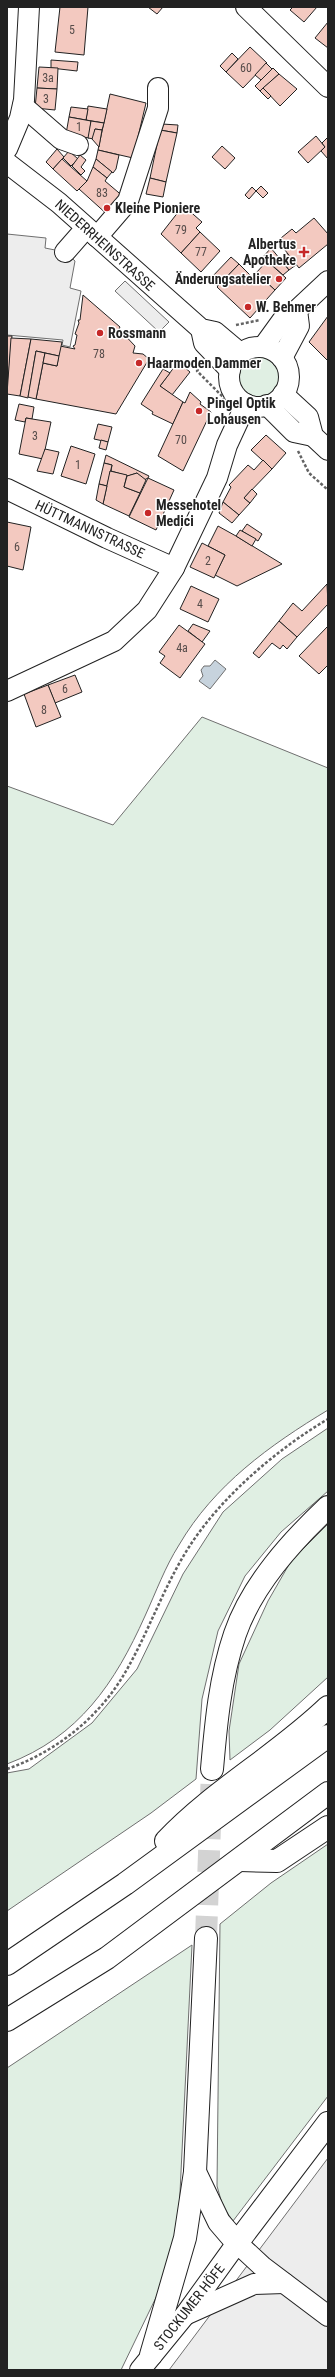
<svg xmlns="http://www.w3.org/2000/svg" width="335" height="2377" viewBox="0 0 335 2377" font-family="'Roboto Condensed',sans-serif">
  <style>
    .green { fill: #e0efe3; stroke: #6f6f6f }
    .parking { fill: #ededed; stroke: #6f6f6f }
    .water { fill: #c7d3dd; stroke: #6f6f6f }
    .building { fill: #f3c9c0; stroke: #222 }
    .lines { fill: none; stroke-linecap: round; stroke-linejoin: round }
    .major-tunnel { stroke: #d3d3d3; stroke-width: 22; stroke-dasharray: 22 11; stroke-linecap: butt }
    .minor-casing { stroke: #222; stroke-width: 22 }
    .major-casing { stroke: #222; stroke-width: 24 }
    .highway-casing { stroke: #222; stroke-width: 24 }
    .path { stroke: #646464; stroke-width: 2.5; stroke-dasharray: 3 2; stroke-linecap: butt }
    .minor { stroke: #fff; stroke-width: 20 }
    .major { stroke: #fff; stroke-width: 22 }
    .highway { stroke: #fff; stroke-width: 22 }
    .poi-dot { fill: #c62828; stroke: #fff; stroke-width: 1.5 }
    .labels { text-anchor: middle; stroke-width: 3; stroke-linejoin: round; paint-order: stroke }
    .number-label { font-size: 12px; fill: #564c4a }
    .poi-label { font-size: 14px; font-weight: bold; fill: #222; stroke: #fff; text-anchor: start }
    .street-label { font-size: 14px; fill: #222; stroke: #fff }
  </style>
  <rect width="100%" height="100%" fill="#fff"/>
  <!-- green -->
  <g class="green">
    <circle cx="259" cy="377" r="22"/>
    <path d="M202,717L328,768V1410C270,1445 214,1485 179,1545C165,1567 156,1592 145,1616C115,1683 79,1737 7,1764V786L113,825Z"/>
    <polygon points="328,1428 328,1491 281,1532 245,1576 218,1631 202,1699 196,1779 151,1813 7,1911 7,1773 29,1769 92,1723 137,1669 183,1574 223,1512 282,1459"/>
    <polygon points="328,1524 328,1677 270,1730 230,1760 229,1731 239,1664 268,1601 291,1561"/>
    <polygon points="328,1844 328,2096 233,2221 223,2207 217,2186 220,1924 271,1883"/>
    <polygon points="192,1945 178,2234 162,2285 121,2370 7,2370 7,2068"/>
  </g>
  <!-- parking -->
  <g class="parking">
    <polygon points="7,234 46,238 45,248 65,252 75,261 70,288 81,291 70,347 62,345 63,340 7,335"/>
    <polygon points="125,281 169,322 159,332 115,291"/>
    <polygon points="328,2158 328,2370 169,2370"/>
  </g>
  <!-- water -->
  <polygon class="water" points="215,660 226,669 210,689 199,681 203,676 201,670 204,666 210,666"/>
  <!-- building -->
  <g class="building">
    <polygon points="60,7 88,7 84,55 55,52"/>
    <polygon points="148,7 163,7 157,14"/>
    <polygon points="293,7 317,7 304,22 290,10"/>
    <polygon points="328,22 328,48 315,38"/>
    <polygon points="250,47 267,63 243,88 226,72"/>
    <polygon points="232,53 238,59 226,72 220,66"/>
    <polygon points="51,60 78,62 77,71 51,68"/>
    <polygon points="266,63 272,69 261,80 255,75"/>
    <polygon points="39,67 58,68 57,89 37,88"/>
    <polygon points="273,68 279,74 260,91 255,86"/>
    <polygon points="279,74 297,89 280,106 263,88"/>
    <polygon points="37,88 57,89 55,110 35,108"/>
    <polygon points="263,88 271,96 268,99 260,91"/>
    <polygon points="110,94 146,103 133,158 98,150"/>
    <polygon points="88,106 107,109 104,123 86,120"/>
    <polygon points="71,107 88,109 86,120 69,117"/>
    <polygon points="69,117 91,121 89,138 66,134"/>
    <polygon points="91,121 104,123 102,130 95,129 94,139 88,138"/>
    <polygon points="162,124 178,125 177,133 160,130"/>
    <polygon points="95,129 102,130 99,147 92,139"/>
    <polygon points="160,130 177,133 166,182 150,178"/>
    <polygon points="316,136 325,147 308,163 298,152"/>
    <polygon points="328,137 328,159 321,151 325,147 322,143"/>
    <polygon points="222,146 235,158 225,169 212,157"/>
    <polygon points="57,149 64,157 53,169 46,162"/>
    <polygon points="98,150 119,155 116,169 113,173 96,159"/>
    <polygon points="69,151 78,159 71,166 63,158"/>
    <polygon points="80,155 86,160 81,167 85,171 81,175 72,166"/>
    <polygon points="62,159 87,181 77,191 53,169"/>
    <polygon points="96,159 112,172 107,178 93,167"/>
    <polygon points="93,167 107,178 105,181 125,198 109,216 79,189 87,181"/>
    <polygon points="150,178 166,182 163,197 146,194"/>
    <polygon points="261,186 268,193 263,198 256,191"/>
    <polygon points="252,187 256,191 249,199 245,195"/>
    <polygon points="186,208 202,222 196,228 200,232 181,253 161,234 179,211 181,213"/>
    <polygon points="314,218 328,234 328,244 299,268 281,245 284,242 281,238 292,229 296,233"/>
    <polygon points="200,232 220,251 201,272 181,253"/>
    <polygon points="271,248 289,270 283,275 263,257"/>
    <polygon points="287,253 296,265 289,270 280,258"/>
    <polygon points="231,257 239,264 218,286 210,279"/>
    <polygon points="267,261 286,278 275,290 256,273"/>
    <polygon points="239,264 252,277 256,273 275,290 250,318 217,287"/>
    <polygon points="83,295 120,327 119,329 135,346 133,353 143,354 149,359 116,414 36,399 43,363 57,366 60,346 75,349 73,346 75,345 77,335 75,334 79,323 78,320 80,320"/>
    <polygon points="328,316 328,361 309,342"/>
    <polygon points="7,336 12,336 7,395"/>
    <polygon points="11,338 31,339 20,396 7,394"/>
    <polygon points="31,339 62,342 59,356 36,351 28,398 20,396"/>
    <polygon points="36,351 45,353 36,399 28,397"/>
    <polygon points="45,353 59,356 57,366 43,363"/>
    <polygon points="178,362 190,372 172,395 160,386"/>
    <polygon points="163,369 170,373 160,386 183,402 173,424 152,414 153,412 141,404"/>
    <polygon points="190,392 201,402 200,404 211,412 183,471 158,456 183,402 185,403"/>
    <polygon points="19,404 34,407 32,419 26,418 25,422 15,420"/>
    <polygon points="26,418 51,422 43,459 19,454"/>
    <polygon points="98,424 112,427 108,442 94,439"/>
    <polygon points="266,435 286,453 272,469 251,450"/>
    <polygon points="101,440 108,442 106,450 99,448"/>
    <polygon points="71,446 95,454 86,484 61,476"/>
    <polygon points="45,449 59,452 53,474 37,471"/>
    <polygon points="106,455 149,476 148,478 144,480 137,473 128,476 111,471 112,465 104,463"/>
    <polygon points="263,460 272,469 244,498 250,503 239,515 223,502 231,487 229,485 248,465 254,470"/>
    <polygon points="104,463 112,465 107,486 99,484"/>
    <polygon points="110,471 127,475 124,487 140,493 129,516 103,504"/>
    <polygon points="137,473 146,480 140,493 124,487 127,476"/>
    <polygon points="148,478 174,490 156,530 129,517"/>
    <polygon points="99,484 107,486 103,504 96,500"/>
    <polygon points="252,489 257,494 250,503 244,498"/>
    <polygon points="223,502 239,515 232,523 219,513"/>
    <polygon points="7,522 31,527 23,570 7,566"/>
    <polygon points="247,524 262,534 258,541 242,531"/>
    <polygon points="218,526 236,536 282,564 237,586 215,575 225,555 208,546"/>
    <polygon points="240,530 256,539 252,546 236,536"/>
    <polygon points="202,543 225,555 214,578 190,567"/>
    <polygon points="327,584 328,604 297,637 279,621 293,603 302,611"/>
    <polygon points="191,586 219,599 208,622 180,609"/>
    <polygon points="279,621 297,637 287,649 283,645 280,649 272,643 259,658 253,653"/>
    <polygon points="193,624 210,631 202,642 188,631"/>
    <polygon points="179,625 205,644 180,678 160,663 165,656 159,652"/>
    <polygon points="328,626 328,665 319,674 299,656"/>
    <polygon points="75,675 82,692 55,703 48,685"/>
    <polygon points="48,685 61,717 36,727 24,694"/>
  </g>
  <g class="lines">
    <!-- major-tunnel -->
    <polyline class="major-tunnel" points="206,1938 212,1769"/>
    <defs>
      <g id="minor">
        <polyline points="246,7 328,87"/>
        <polyline points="23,106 61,139 78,145"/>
        <polyline points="7,149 20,118 24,100 29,7"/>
        <polyline points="7,163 59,203 201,329 215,332 240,353"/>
        <polyline points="97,237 128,201 158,108 158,88"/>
        <polyline points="65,252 86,228"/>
        <polyline points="201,329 204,343 230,370"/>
        <polyline points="263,347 284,318 297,310 328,281"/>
        <circle cx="259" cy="377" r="30"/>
        <polyline points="282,358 299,326 297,310"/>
        <polyline points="283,394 308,417 313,436 328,450"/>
        <polyline points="267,405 294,432 313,436"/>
        <polyline points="7,489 107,538 174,568"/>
        <polyline points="7,691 114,641 147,610 174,568 217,478 227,445 246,404"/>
        <polyline points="185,2315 254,2284 284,2283"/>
        <polyline points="140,2370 185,2315 237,2243 263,2267 328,2316"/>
      </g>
      <g id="major">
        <path d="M212,1769C216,1723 220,1678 235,1634C252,1585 291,1542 328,1507"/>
        <polyline points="195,2172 219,2222 237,2243 328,2123"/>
        <polyline points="151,2355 185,2238 195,2172 206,1938"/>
      </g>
      <g id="highway">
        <path d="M166,1841C214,1790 277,1756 328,1707"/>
        <polyline points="240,1860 277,1861 328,1827"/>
        <polyline points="7,1964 125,1884 328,1736"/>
        <polyline points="7,2020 107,1958 328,1793"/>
      </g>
    </defs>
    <!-- minor casing -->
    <use href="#minor" class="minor-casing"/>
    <!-- major casing -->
    <use href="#major" class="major-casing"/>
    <!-- highway casing -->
    <use href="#highway" class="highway-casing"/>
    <!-- path -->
    <g class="path">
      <polyline points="236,325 260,320"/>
      <polyline points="201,365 197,371 223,397 226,403"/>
      <polyline points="298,451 309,473 328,490"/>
      <path d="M7,1769C56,1752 100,1717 126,1671C149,1631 164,1586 189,1547C221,1497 277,1449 328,1419"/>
    </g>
    <!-- minor -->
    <use href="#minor" class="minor"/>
    <!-- major -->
    <use href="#major" class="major"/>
    <!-- highway -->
    <use href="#highway" class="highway"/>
  </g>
  <!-- markers -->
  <g class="poi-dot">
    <circle cx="107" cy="208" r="4"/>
    <path d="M302 246h4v4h4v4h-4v4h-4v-4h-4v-4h4z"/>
    <circle cx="279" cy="279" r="4"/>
    <circle cx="248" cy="307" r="4"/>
    <circle cx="100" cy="333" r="4"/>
    <circle cx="139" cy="363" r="4"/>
    <circle cx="199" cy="411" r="4"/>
    <circle cx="148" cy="513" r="4"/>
  </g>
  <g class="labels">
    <!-- number labels -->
    <g class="number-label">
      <text x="72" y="34">5</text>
      <text x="246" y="72">60</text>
      <text x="48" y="82">3a</text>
      <text x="46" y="103">3</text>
      <text x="79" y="131">1</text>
      <text x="102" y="197">83</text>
      <text x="181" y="234">79</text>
      <text x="201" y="256">77</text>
      <text x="99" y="358">78</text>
      <text x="35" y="440">3</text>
      <text x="181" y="444">70</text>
      <text x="78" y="469">1</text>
      <text x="17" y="551">6</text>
      <text x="208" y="565">2</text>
      <text x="200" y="608">4</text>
      <text x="182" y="652">4a</text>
      <text x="65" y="693">6</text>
      <text x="44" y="714">8</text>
    </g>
    <!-- poi labels -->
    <g class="poi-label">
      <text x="115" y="213">Kleine Pioniere</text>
      <text x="296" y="249" text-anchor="end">Albertus<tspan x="296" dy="16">Apotheke</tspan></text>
      <text x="271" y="284" text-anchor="end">Änderungsatelier</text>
      <text x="256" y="312">W. Behmer</text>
      <text x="108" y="338">Rossmann</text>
      <text x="147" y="368">Haarmoden Dammer</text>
      <text x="207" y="408">Pingel Optik<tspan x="207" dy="16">Lohausen</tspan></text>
      <text x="156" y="510">Messehotel<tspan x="156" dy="16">Medici</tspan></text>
    </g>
    <!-- street labels -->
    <g class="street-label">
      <text transform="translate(105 245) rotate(42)" y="5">NIEDERRHEINSTRASSE</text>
      <text transform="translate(90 529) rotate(25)" y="5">HÜTTMANNSTRASSE</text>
      <text transform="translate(189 2307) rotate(-52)" y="5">STOCKUMER HÖFE</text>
    </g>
  </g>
  <!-- border -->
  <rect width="335" height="2377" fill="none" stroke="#222222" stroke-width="16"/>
</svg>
